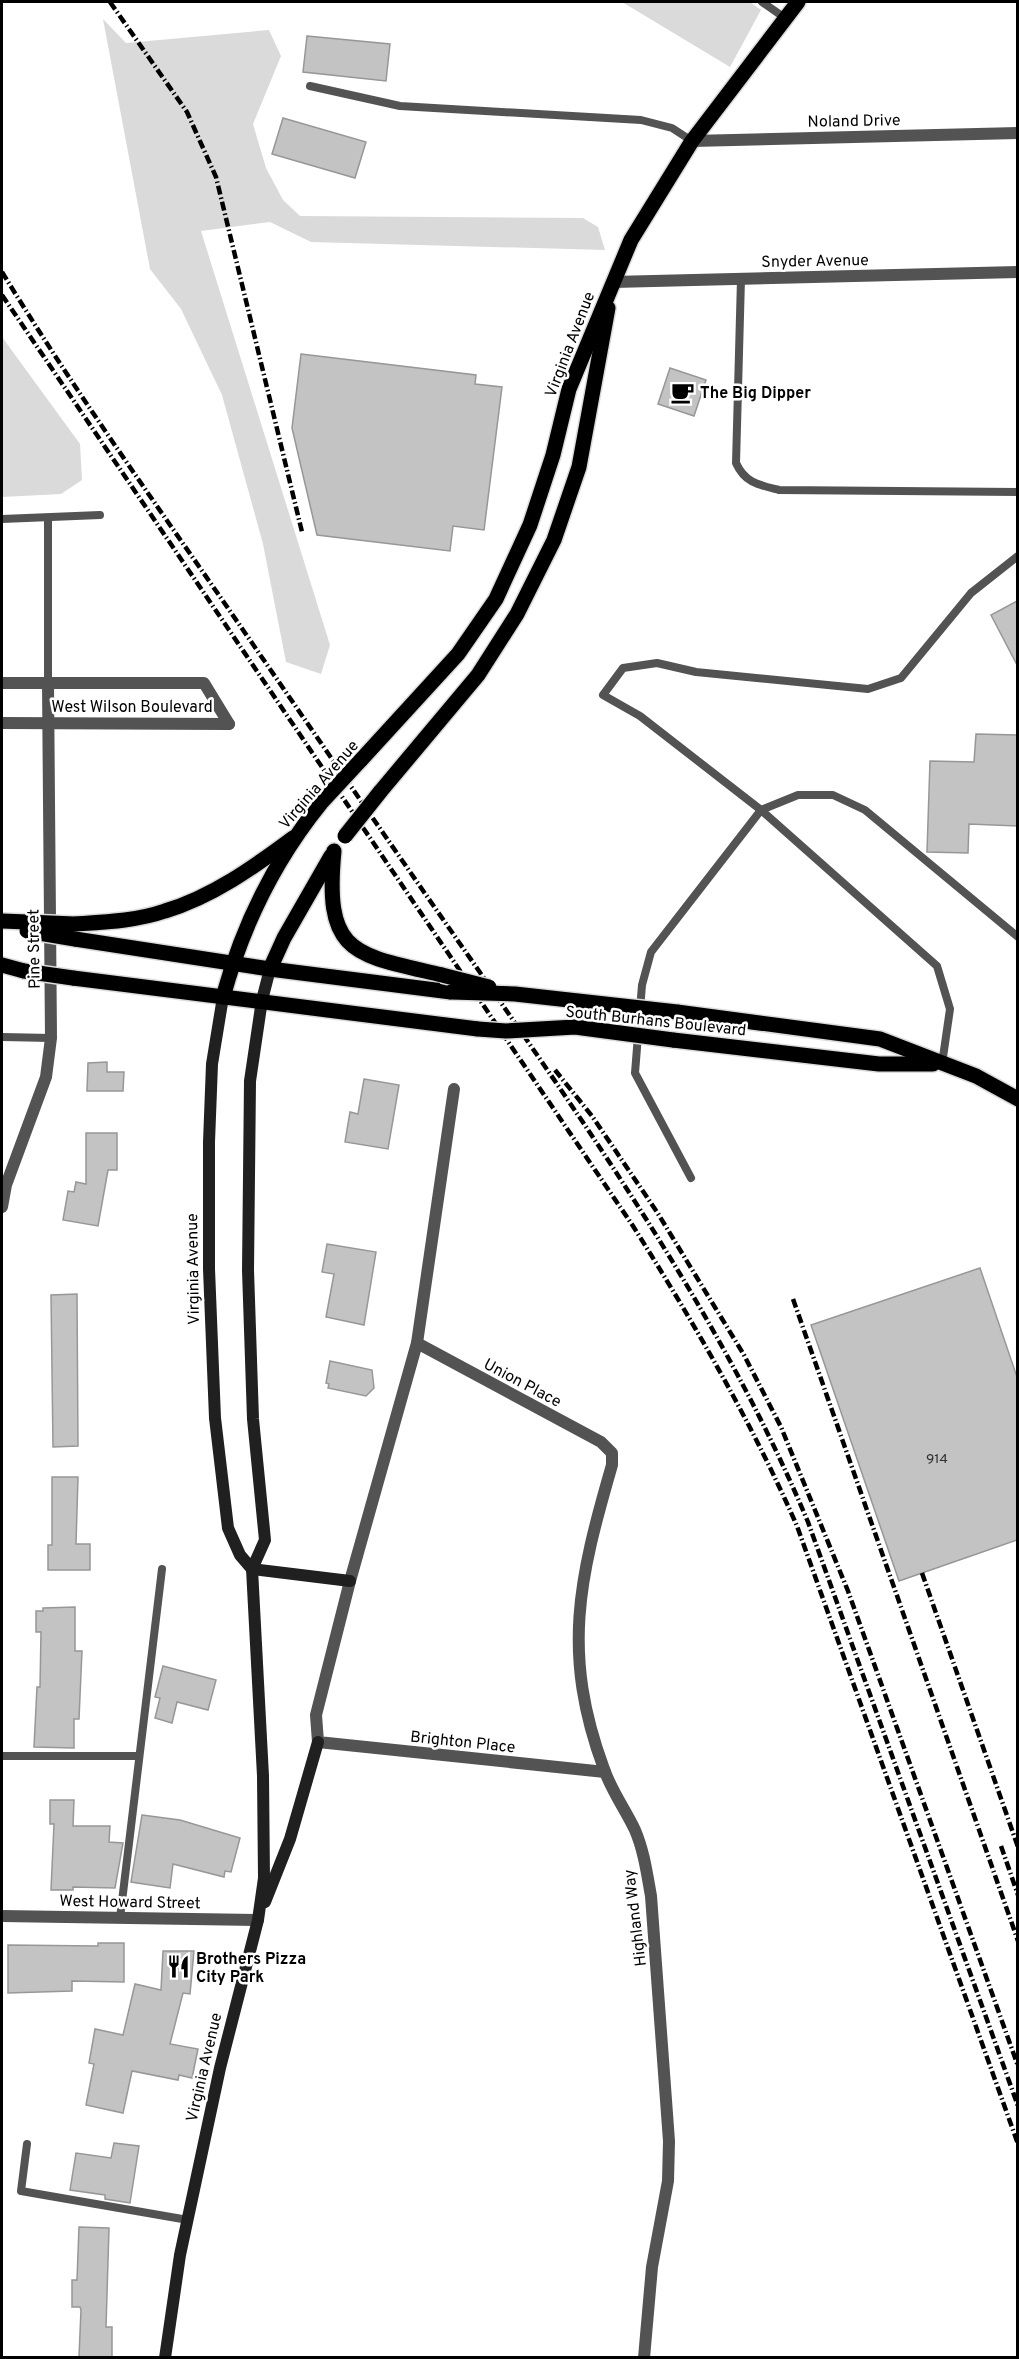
<svg xmlns="http://www.w3.org/2000/svg" width="1019" height="2359" viewBox="0 0 1019 2359" font-family="Overpass,sans-serif">
  <style>
    .green { fill: #dadada }
    .building { fill: #c3c3c3; stroke: #979797; stroke-width: 1.5 }
    .lines { fill: none; stroke-linecap: round; stroke-linejoin: round }
    .primary-casing { stroke: #dbdbdb; stroke-width: 18 }
    .lane { stroke: #535353; stroke-width: 8 }
    .street { stroke: #535353; stroke-width: 12 }
    .secondary { stroke: #202020; stroke-width: 12 }
    .primary { stroke: #000; stroke-width: 15 }
    .rail { stroke: #000; stroke-width: 4.5; stroke-dasharray: 9 3 1.5 3; stroke-linecap: butt }
    .primary-bridge-casing { stroke: #dbdbdb; stroke-width: 18; stroke-linecap: butt }
    .primary-bridge { stroke: #000; stroke-width: 15 }
    .labels { text-anchor: middle; stroke-width: 5; stroke-linejoin: round; paint-order: stroke }
    .number-label { font-size: 14px; fill: #313131 }
    .street-label { font-size: 16px; fill: #000; stroke: #fff }
    .poi-label { font-size: 16px; font-weight: bold; fill: #000; stroke: #fff; text-anchor: start }
  </style>
  <rect width="100%" height="100%" fill="#fff"/>
  <!-- green -->
  <g class="green">
    <polygon points="622,2 750,2 761,10 730,67"/>
    <polygon points="103,19 126,43 269,30 281,56 253,124 266,168 283,200 300,216 583,218 598,227 605,250 311,242 270,222 201,231 330,645 321,674 286,662 263,544 222,395 181,309 150,269"/>
    <polygon points="2,337 80,444 82,480 61,494 2,497"/>
  </g>
  <!-- building -->
  <g class="building">
    <polygon points="307,36 390,44 386,81 303,72"/>
    <polygon points="283,118 366,142 355,178 272,154"/>
    <polygon points="301,354 476,375 475,384 502,387 484,530 453,526 450,551 317,535 292,428"/>
    <polygon points="670,368 706,380 694,416 658,404"/>
    <polygon points="1017,601 1017,665 991,615"/>
    <polygon points="976,734 1017,735 1017,826 969,824 968,853 927,852 930,761 974,762"/>
    <polygon points="107,1062 107,1072 124,1072 123,1091 87,1091 88,1063"/>
    <polygon points="364,1079 399,1085 388,1149 345,1142 350,1112 358,1114"/>
    <polygon points="86,1133 117,1133 117,1170 108,1170 98,1226 63,1220 68,1191 74,1192 76,1182 86,1184"/>
    <polygon points="327,1244 376,1252 364,1325 326,1317 334,1274 322,1272"/>
    <polygon points="980,1268 1017,1377 1017,1540 899,1581 811,1325"/>
    <polygon points="77,1294 78,1446 53,1447 51,1295"/>
    <polygon points="330,1361 372,1370 374,1388 366,1396 328,1388 329,1384 326,1383"/>
    <polygon points="52,1477 78,1477 76,1544 90,1544 90,1570 48,1570 48,1545 52,1545"/>
    <polygon points="75,1607 75,1651 82,1651 79,1719 74,1719 74,1748 34,1747 37,1687 40,1687 41,1632 36,1632 36,1611 43,1611 43,1608"/>
    <polygon points="163,1666 216,1680 208,1710 177,1702 172,1723 155,1718 160,1698 155,1697"/>
    <polygon points="50,1800 74,1800 73,1826 110,1826 109,1842 123,1843 115,1888 73,1887 73,1890 51,1890 54,1824 50,1824"/>
    <polygon points="142,1815 180,1820 240,1838 231,1872 225,1871 224,1877 173,1864 170,1888 131,1882"/>
    <polygon points="98,1943 124,1943 124,1982 72,1981 72,1991 8,1993 8,1945 98,1946"/>
    <polygon points="163,1951 194,1951 190,1994 183,1993 170,2044 198,2049 192,2078 179,2075 178,2080 132,2071 123,2113 86,2105 94,2064 89,2063 95,2029 123,2035 135,1984 161,1990"/>
    <polygon points="114,2143 139,2146 130,2203 105,2199 105,2195 70,2190 76,2153 111,2158"/>
    <polygon points="79,2227 109,2228 106,2327 112,2327 112,2358 79,2357 81,2310 80,2307 72,2307 72,2280 77,2280"/>
  </g>
  <g class="lines">
    <defs>
      <g id="primary">
        <polyline points="360,761 458,654 496,599 530,525 553,455 569,389 631,240 692,141 798,2"/>
        <polyline points="380,792 478,675 517,614 554,540 579,467 608,308"/>
        <path d="M334,851C324,955 353,954 442,975"/>
        <polyline points="2,921 27,922"/>
        <path d="M74,924C105,922 136,921 165,911C212,897 254,867 293,838"/>
        <polyline points="75,939 270,969 451,992"/>
        <polyline points="2,965 24,971"/>
        <polyline points="270,969 284,938 331,856"/>
        <polyline points="73,978 478,1029"/>
        <path d="M223,997C243,924 274,861 321,803"/>
        <polyline points="677,1012 880,1039 976,1076 1018,1099"/>
        <polyline points="673,1040 879,1064 933,1064"/>
      </g>
    </defs>
    <!-- primary casing -->
    <use href="#primary" class="primary-casing"/>
    <!-- lane -->
    <g class="lane">
      <polyline points="762,2 785,18"/>
      <polyline points="310,86 400,106 641,120 672,128 692,141"/>
      <path d="M741,279L736,463C745,483 759,485 779,490L1018,492"/>
      <polyline points="48,518 48,683"/>
      <polyline points="2,519 100,515"/>
      <polyline points="2,1037 51,1038"/>
      <polyline points="942,1064 950,1009 937,966 761,810 640,716 603,695 623,668 657,663 696,672 868,689 901,678 971,593 1018,556"/>
      <polyline points="691,1178 635,1073 642,985 651,952 761,810 798,795 833,795 865,810 1018,937"/>
      <polyline points="2,1756 138,1756"/>
      <polyline points="120,1918 162,1569"/>
      <polyline points="27,2144 21,2191 188,2220"/>
    </g>
    <!-- street -->
    <g class="street">
      <polyline points="692,141 1018,133"/>
      <polyline points="613,282 1018,272"/>
      <polyline points="2,683 204,683 229,724"/>
      <polyline points="2,723 229,724"/>
      <polyline points="454,1089 417,1343 350,1581 316,1715 318,1742 605,1772"/>
      <polyline points="2,1207 6,1185 46,1077 51,1038 48,683"/>
      <path d="M417,1343L601,1442L612,1453V1465C579,1579 561,1653 604,1769C611,1790 625,1809 635,1830C644,1851 647,1874 651,1896L669,2141L668,2181L652,2267L644,2358"/>
      <polyline points="2,1916 258,1920"/>
    </g>
    <!-- secondary -->
    <g class="secondary">
      <polyline points="223,997 212,1064 209,1142 209,1269 215,1418 228,1528 240,1555 252,1569"/>
      <polyline points="252,1569 350,1581"/>
      <polyline points="265,1902 290,1839 318,1742"/>
      <polyline points="165,2358 180,2255 220,2068 258,1920 264,1878 263,1776 252,1569 265,1540 253,1419 248,1270 250,1081 262,1000 270,969"/>
    </g>
    <!-- primary -->
    <use href="#primary" class="primary"/>
    <!-- rail -->
    <g class="rail">
      <polyline points="110,2 187,112 216,177 302,532"/>
      <path d="M2,272C71,385 148,493 223,601C308,724 393,848 479,971C601,1147 725,1324 808,1522L1018,2106"/>
      <path d="M2,295L633,1226C694,1323 751,1421 797,1526L1018,2144"/>
      <polyline points="555,1070 592,1116 657,1212 744,1355 781,1427 848,1591 1018,2066"/>
      <polyline points="793,1299 1018,1941"/>
      <polyline points="922,1573 1018,1847"/>
      <polyline points="1001,1846 1018,1895"/>
    </g>
    <defs>
      <g id="primary-bridge">
        <polyline points="321,803 360,761"/>
        <polyline points="345,836 380,792"/>
        <polyline points="27,922 74,924"/>
        <polyline points="27,931 75,939"/>
        <polyline points="24,971 73,978"/>
        <polyline points="442,975 489,987"/>
        <polyline points="451,992 515,994 677,1012"/>
        <polyline points="478,1029 506,1031 575,1027 673,1040"/>
      </g>
    </defs>
    <!-- primary-bridge casing -->
    <use href="#primary-bridge" class="primary-bridge-casing"/>
    <!-- primary-bridge -->
    <use href="#primary-bridge" class="primary-bridge"/>
  </g>
  <!-- icons -->
  <defs>
    <symbol id="cafe-bare" viewBox="-9 -9 18 18"><path d="M-5.5-4.5H6V0H3Q3 3.5 0 3.5H-2.5Q-5.5 3.5-5.5 0ZM3-3.2v2h1.7v-2ZM-6 4.5H4V6H-6Z" fill="#000" stroke="#fff" stroke-width="2.5" paint-order="stroke"/></symbol>
    <symbol id="restaurant-bare" viewBox="-9 -9 18 18"><path d="M-5-6h1v4h1v-4h1v4h1v-4h1v5L-1.5 .5V6h-2V.5L-5-1ZM5-6V6H3V1.5H1.5Q1.5-4 5-6Z" fill="#000" stroke="#fff" stroke-width="2.5" paint-order="stroke"/></symbol>
  </defs>
  <g fill-rule="evenodd">
    <use href="#cafe-bare" x="666" y="376" width="33" height="33"/>
    <use href="#restaurant-bare" x="162" y="1950" width="33" height="33"/>
  </g>
  <g class="labels">
    <!-- number labels -->
    <g class="number-label">
      <text x="937" y="1463">914</text>
    </g>
    <!-- street labels -->
    <g class="street-label">
      <text transform="translate(854 120) rotate(-1)" y="6">Noland Drive</text>
      <text transform="translate(815 260) rotate(-1)" y="6">Snyder Avenue</text>
      <text transform="translate(569 344) rotate(-69)" y="6">Virginia Avenue</text>
      <text x="132" y="712">West Wilson Boulevard</text>
      <text transform="translate(318 784) rotate(-49)" y="6">Virginia Avenue</text>
      <text transform="translate(33 949) rotate(-91)" y="6">Pine Street</text>
      <text transform="translate(656 1020) rotate(6)" y="6">South Burhans Boulevard</text>
      <text transform="translate(192 1269) rotate(-91)" y="6">Virginia Avenue</text>
      <text transform="translate(523 1382) rotate(28)" y="6">Union Place</text>
      <text transform="translate(463 1741) rotate(6)" y="6">Brighton Place</text>
      <text transform="translate(130 1901) rotate(1)" y="6">West Howard Street</text>
      <text transform="translate(634 1918) rotate(-97)" y="6">Highland Way</text>
      <text transform="translate(203 2067) rotate(-77)" y="6">Virginia Avenue</text>
    </g>
    <!-- poi labels -->
    <g class="poi-label">
      <text x="700" y="398">The Big Dipper</text>
      <text x="196" y="1964">Brothers Pizza<tspan x="196" dy="18">City Park</tspan></text>
    </g>
  </g>
  <!-- border -->
  <rect width="1019" height="2359" fill="none" stroke="#000000" stroke-width="6"/>
</svg>
